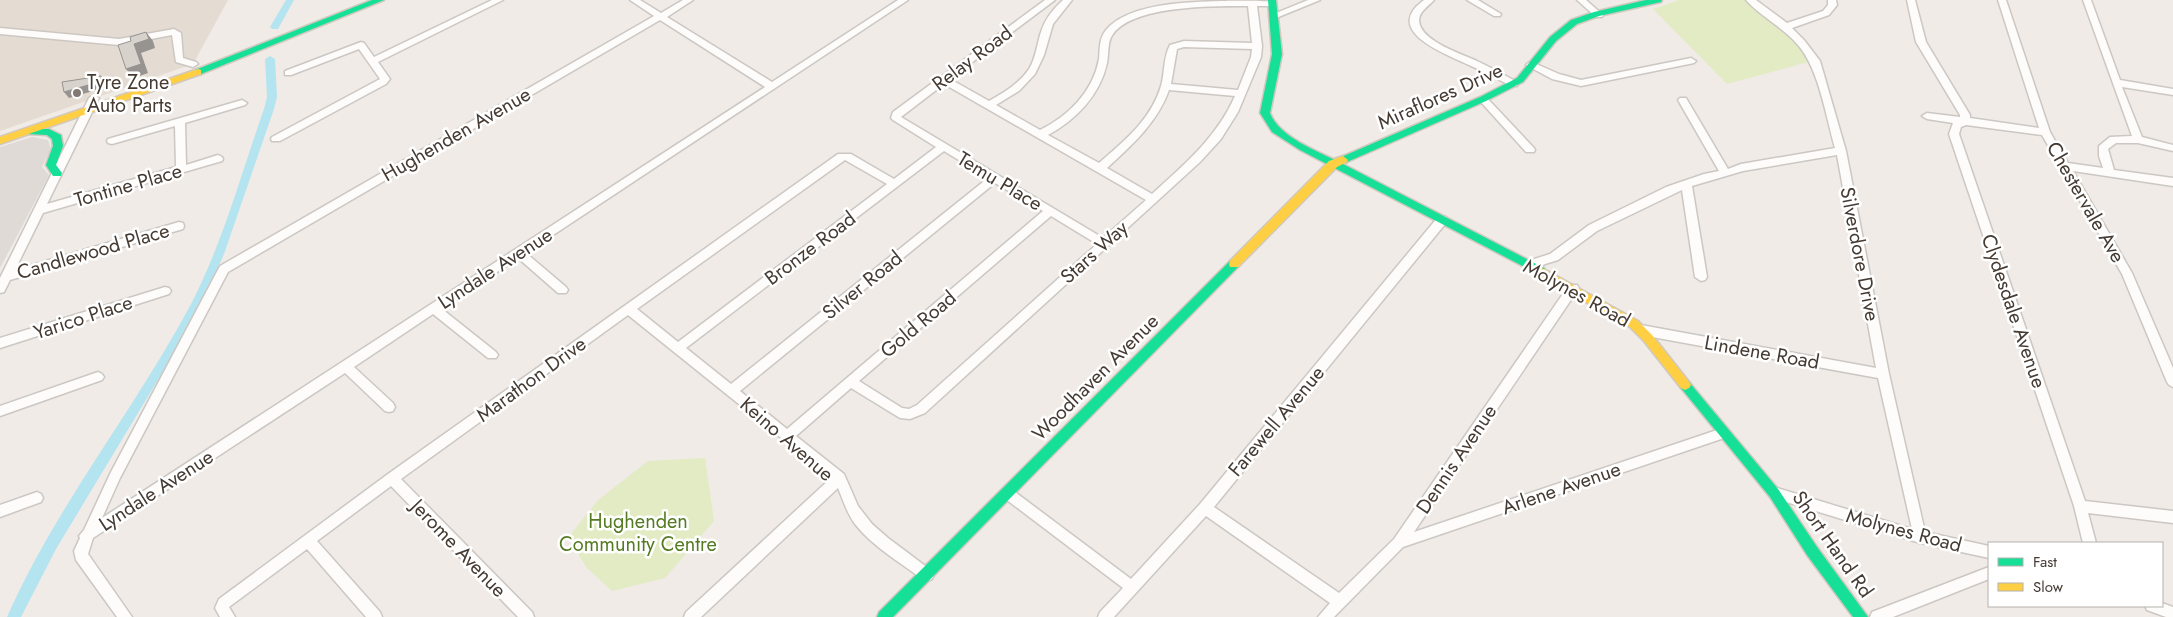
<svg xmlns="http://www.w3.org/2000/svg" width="2173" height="617" viewBox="0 0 2173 617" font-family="Jost,sans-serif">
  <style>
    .residential { fill: #e4dcd3 }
    .green { fill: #e3ebc4 }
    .parking { fill: #dfdad6 }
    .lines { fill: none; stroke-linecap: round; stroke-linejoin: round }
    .canal { fill: #b4e4f0; fill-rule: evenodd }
    .street-casing { stroke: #ccc7c2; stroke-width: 3 }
    .fast-casing { stroke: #d1c8be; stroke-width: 3 }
    .slow-casing { stroke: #d1c8be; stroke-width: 3 }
    .street { fill: #fdfcfb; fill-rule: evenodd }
    .fast { fill: #16e098; fill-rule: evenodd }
    .slow { fill: #ffcf43; fill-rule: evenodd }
    .shaded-wall { fill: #979390 }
    .building { fill: #d8d2cd; stroke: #979390 }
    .poi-dot { fill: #817972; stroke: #fff; stroke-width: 2 }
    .labels { text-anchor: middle; stroke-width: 5; stroke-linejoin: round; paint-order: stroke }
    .street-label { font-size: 20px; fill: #453b33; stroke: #fff }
    .poi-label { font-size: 20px; fill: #453b33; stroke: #fff; text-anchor: start }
    .park-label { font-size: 20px; fill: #557b22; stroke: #fff }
  </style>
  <rect width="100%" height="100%" fill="#f0ebe6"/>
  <!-- residential -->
  <polygon class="residential" points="0,0 228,0 193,64 0,131"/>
  <!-- green -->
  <g class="green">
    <polygon points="1679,0 1745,0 1783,27 1812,61 1727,84 1653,9"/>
    <polygon points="705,458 714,521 665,578 612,591 587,568 568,538 597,501 648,461"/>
  </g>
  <!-- parking -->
  <polygon class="parking" points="32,137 48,140 51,149 42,167 49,175 0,268 0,147"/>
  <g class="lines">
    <!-- canal -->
    <g class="canal">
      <polygon points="286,0 294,0 278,29 272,29 270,27"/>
      <path d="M270,56L275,59L277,97L274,109L224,254L202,304L170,360L56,549L21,617H7C56,506 134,411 191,304C223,242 241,174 264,109L267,97L265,59Z"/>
    </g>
    <defs>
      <g id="street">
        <polygon points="492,0 503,0 378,62 390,79 386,84 280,141 272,141 271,139 272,137 380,79 359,49 291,75 285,75 285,71 361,42 364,43 374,57"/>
        <path d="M630,0H640L661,13L683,0H693L667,17L772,82L898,0H908L526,253L566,287L568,290L566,293H558L518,258L442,309L496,352L498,355L496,358H488L433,314L354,367L393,403L395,407L393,411L389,412L385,411L345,373L93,538L88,554L132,617H117L76,560L74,551L80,538L79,536L84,530L111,472L220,266L654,16ZM660,20L765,87L102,518L120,478L228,272Z"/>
        <path d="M1045,0H1055L950,79L989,101C1003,93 1019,84 1029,69C1036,58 1037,44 1041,32C1045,19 1053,9 1063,0H1072L1053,24L1044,55L1035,74L1019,91L996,105L1040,130C1068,116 1093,92 1099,59C1100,49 1099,38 1106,30C1128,3 1189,2 1221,1C1233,1 1269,0 1276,3L1272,6H1257L1262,46L1261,57L1238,112L1221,139L1200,162L925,413L910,419L900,418L851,388L796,436L844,474L858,506L872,524L888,538L932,571L934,575L932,579L927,581L922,579C900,562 873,547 855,524C847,513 843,500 838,488L701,617H684L686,612L831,478L628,315L401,479L532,612L534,617H518L391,486L317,541L380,612L382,617H366L307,549L229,607L235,617H220L215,608L219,599L388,474L838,154H851L894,179L936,147L893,120L891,118L893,112ZM1248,6L1252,43L1184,41L1170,45C1163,58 1165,73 1161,86C1151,120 1124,141 1099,163L1048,135C1076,120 1100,95 1107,63C1109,54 1107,41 1113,34C1134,5 1215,6 1248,6ZM1184,47L1252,49L1251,57L1238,90L1171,84L1177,49ZM944,84L1146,200L1103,238L901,117ZM1169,90L1235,96C1217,137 1185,164 1152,194L1107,168C1132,145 1157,123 1169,90ZM944,151L988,178L731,384L686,348ZM845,160L887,184L678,342L637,309ZM995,183L1043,211L787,429L740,391ZM1051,216L1097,244L917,405L909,409L902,408L859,381Z"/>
        <polygon points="1308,0 1320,0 1276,18 1273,19 1269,16"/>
        <path d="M1424,0H1434C1428,7 1419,11 1419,21C1421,42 1463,54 1479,62C1492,68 1504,75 1517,82V86H1511C1497,79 1483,71 1469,65C1446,54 1381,31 1424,0Z"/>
        <polygon points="1467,0 1478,0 1501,14 1500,16 1494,16"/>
        <polygon points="1577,0 1586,0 1603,15 1602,17 1596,17"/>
        <path d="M1746,0H1756L1787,23L1823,11L1828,5V0H1836L1837,5L1829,15L1792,28L1804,40L1820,61L1846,151L1889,374L1925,532L1989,546V558L1920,543L1770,497L1768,493L1770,489L1774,487L1912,529L1878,378L1641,335L1637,333L1635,330L1637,327L1641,325L1876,368L1837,155L1743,171L1692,186L1707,277L1705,280L1701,281L1695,277L1682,190L1597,231L1558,260L1529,269L1524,265L1525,262L1550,254L1589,225L1666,187L1704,174L1719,171L1678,100L1680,98H1686L1728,169L1741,164L1835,148C1826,117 1819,69 1798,45C1783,27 1761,17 1746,0Z"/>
        <polygon points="1907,0 1915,0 1926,42 1970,115 1970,118 2039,128 1998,0 2006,0 2050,132 2068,163 2103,168 2099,156 2099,146 2110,137 2132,136 2083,0 2091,0 2120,80 2173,89 2173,95 2122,87 2142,137 2173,145 2173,151 2138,143 2116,143 2108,149 2114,170 2173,178 2173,186 2073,171 2132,273 2173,368 2173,387 2169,385 2167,382 2122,274 2042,135 1966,125 1961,127 1959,134 2085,501 2173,511 2173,523 2088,513 2096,543 2083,543 2074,506 1949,134 1953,123 1927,119 1922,116 1927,113 1960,117 1960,115 1916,42"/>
        <polygon points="0,28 119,39 174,29 181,33 183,58 196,62 198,64 193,67 176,62 172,35 119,45 0,34"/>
        <polygon points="1691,58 1696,61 1694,63 1581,86 1552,79 1526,65 1528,63 1534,63 1559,74 1581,80"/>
        <polygon points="94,95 99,98 47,204 176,167 175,126 112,144 108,143 107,141 108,139 242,100 247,103 245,105 185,123 186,165 218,155 222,157 223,159 222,161 43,213 15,270 179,222 183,223 184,226 183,229 10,280 4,292 0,293 0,278 89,98"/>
        <polygon points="1483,96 1486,97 1534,148 1535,150 1534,152 1526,152 1480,101 1478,99"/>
        <polygon points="1442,216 1446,217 1447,220 1446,223 1214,507 1339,593 1394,539 1569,285 1577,285 1579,288 1577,291 1414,532 1723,428 1727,429 1729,433 1727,437 1403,547 1334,617 1318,617 1330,603 1206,516 1114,617 1098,617 1100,612 1123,588 1003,497 1001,493 1003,489 1007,487 1011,489 1131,579 1200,504 1438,217"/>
        <polygon points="165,287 169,288 171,291 169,294 0,348 0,338"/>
        <polygon points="98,372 102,374 104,377 102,380 0,416 0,406"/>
        <polygon points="37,492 41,494 43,498 41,502 0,517 0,505"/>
        <polygon points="1989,567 1989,579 1893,617 1870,617 1872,612"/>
        <polygon points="2162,603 2173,607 2173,617 2166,617 2147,610 2145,606 2162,606"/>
      </g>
      <g id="fast">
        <polygon points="372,0 384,0 201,74 195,74 193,72 195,70"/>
        <path d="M1268,0H1276L1282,54L1270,113C1279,137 1317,151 1339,162V158L1480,97L1517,78L1550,37L1571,20L1594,12L1646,0H1662L1661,2L1599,16L1577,24L1556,41L1523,82L1486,101L1347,162L1341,163L1544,268L1545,271L1540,275L1300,150L1272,132L1260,113L1272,54Z"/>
        <polygon points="31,129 49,129 61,135 63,146 56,165 62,173 61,176 53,176 46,165 53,146 52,139 47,135 28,134 26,132"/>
        <polygon points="1234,260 1238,261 1239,264 1238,267 893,617 877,617 879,612 1230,261"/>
        <polygon points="1685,380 1689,382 1778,489 1817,547 1868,617 1853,617 1807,555 1770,497 1681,388 1679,385 1681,382"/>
      </g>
      <g id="slow">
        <polygon points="198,69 201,70 201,74 0,144 0,137"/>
        <polygon points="1343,156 1348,160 1347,162 1337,167 1238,267 1230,267 1229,264 1230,261 1329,161"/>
        <polygon points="1540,267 1638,321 1652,335 1689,382 1691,385 1689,388 1685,390 1681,388 1644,341 1630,327 1536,274 1535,271"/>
      </g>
    </defs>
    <!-- street casing -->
    <use href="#street" class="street-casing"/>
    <!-- fast casing -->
    <use href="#fast" class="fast-casing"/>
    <!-- slow casing -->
    <use href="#slow" class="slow-casing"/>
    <!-- street -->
    <use href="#street" class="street"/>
    <!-- fast -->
    <use href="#fast" class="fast"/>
    <!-- slow -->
    <use href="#slow" class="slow"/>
  </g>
  <!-- shaded-wall -->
  <g class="shaded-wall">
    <polygon points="146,32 153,41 155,48 141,53 148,73 134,78 126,69 134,44"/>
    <polygon points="101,76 106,82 107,87 69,98 64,92"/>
  </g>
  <!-- building -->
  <g class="building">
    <polygon points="146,32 149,39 134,44 141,64 126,69 118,45 131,41 130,37"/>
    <polygon points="101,76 102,81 64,92 62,82"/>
  </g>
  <!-- markers -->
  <circle class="poi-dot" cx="77" cy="93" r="5"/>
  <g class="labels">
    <!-- street labels -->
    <g class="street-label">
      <text transform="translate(972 58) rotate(-37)" y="7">Relay Road</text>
      <text transform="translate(1440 96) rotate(-24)" y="7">Miraflores Drive</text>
      <text transform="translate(456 134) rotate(-30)" y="7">Hughenden Avenue</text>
      <text transform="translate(1000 181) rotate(31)" y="7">Temu Place</text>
      <text transform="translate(128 185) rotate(-16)" y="7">Tontine Place</text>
      <text transform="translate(2086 202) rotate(60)" y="7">Chestervale Ave</text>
      <text transform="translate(810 248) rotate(-37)" y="7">Bronze Road</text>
      <text transform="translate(93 251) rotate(-16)" y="7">Candlewood Place</text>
      <text transform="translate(1094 252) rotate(-42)" y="7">Stars Way</text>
      <text transform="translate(1860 254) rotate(79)" y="7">Silverdore Drive</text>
      <text transform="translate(495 268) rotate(-33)" y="7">Lyndale Avenue</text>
      <text transform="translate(862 285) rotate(-39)" y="7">Silver Road</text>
      <text transform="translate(1577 293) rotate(29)" y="7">Molynes Road</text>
      <text transform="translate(2014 311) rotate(71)" y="7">Clydesdale Avenue</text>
      <text transform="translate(83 317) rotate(-18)" y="7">Yarico Place</text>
      <text transform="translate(918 324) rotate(-40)" y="7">Gold Road</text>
      <text transform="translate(1762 352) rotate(10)" y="7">Lindene Road</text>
      <text transform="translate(1095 377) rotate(-45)" y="7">Woodhaven Avenue</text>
      <text transform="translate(531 379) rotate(-36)" y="7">Marathon Drive</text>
      <text transform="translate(1276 421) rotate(-50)" y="7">Farewell Avenue</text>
      <text transform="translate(787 439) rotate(41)" y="7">Keino Avenue</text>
      <text transform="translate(1456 459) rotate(-56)" y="7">Dennis Avenue</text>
      <text transform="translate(1561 488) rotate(-19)" y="7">Arlene Avenue</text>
      <text transform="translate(156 490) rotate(-33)" y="7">Lyndale Avenue</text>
      <text transform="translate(1904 530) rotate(15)" y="7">Molynes Road</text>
      <text transform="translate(1833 544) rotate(55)" y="7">Short Hand Rd</text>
      <text transform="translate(459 548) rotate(46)" y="7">Jerome Avenue</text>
    </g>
    <!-- poi labels -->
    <g class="poi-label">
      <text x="87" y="89">Tyre Zone<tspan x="87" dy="23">Auto Parts</tspan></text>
    </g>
    <!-- park labels -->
    <g class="park-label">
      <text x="638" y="528">Hughenden<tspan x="638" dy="23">Community Centre</tspan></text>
    </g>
  </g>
  <!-- legend -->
  <rect x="1988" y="542" width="175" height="65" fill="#ffffff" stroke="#b5b1ad"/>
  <rect x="1998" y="558" width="25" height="8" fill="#16e098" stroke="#b5b1ad"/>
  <text x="2033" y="567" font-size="15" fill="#453b33">Fast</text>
  <rect x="1998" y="583" width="25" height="8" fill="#ffcf43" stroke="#b5b1ad"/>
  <text x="2033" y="592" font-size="15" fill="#453b33">Slow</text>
</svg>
